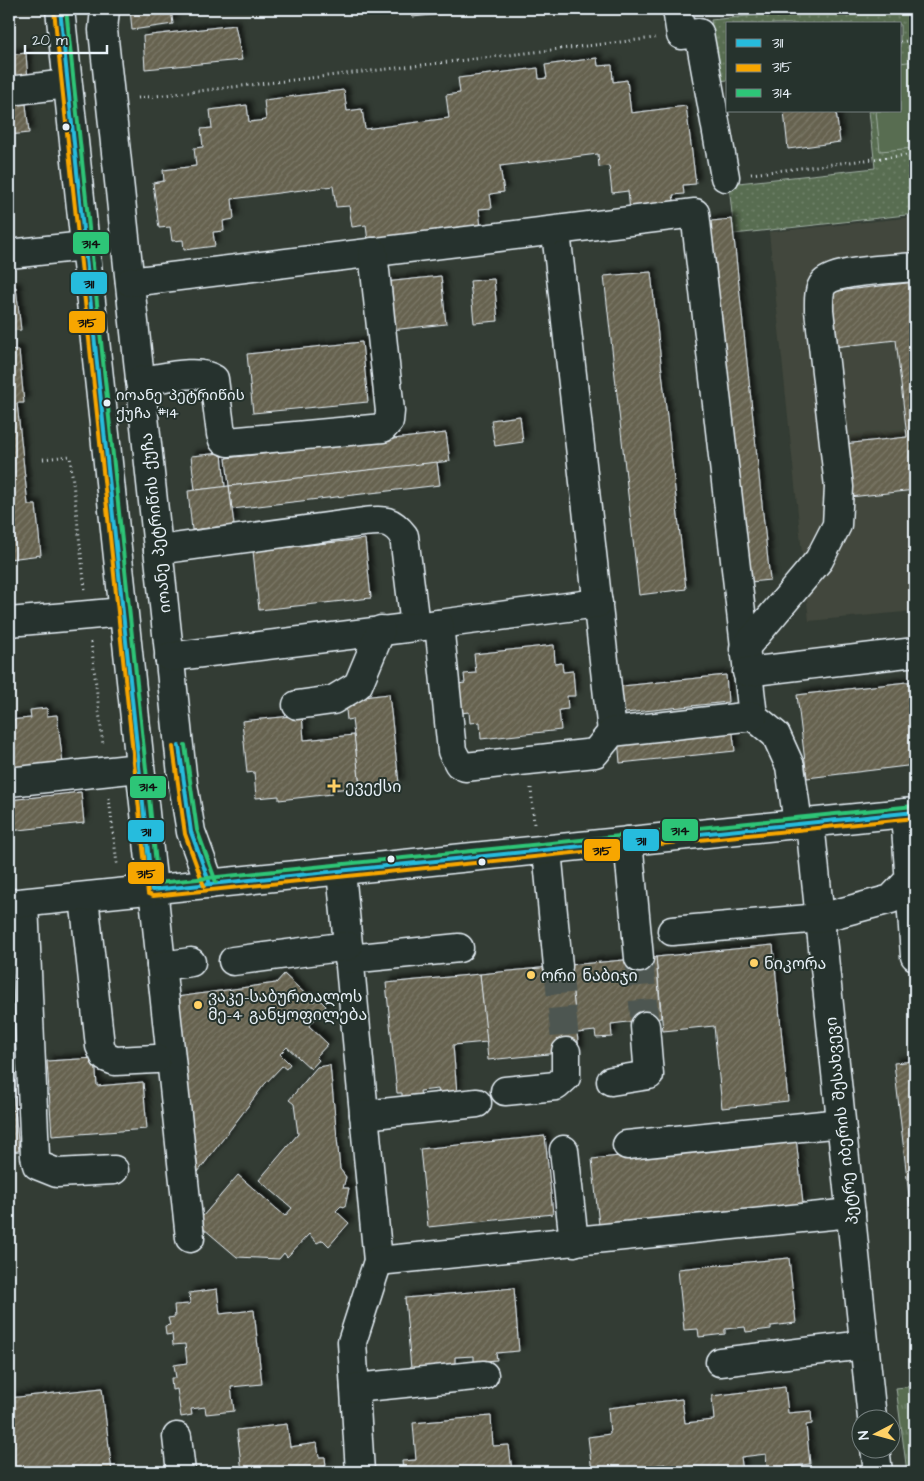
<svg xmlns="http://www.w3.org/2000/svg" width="924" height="1481" viewBox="0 0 924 1481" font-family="'Architects Daughter','Noto Sans Georgian',sans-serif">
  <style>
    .built { fill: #42473c }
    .grass { fill: url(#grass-tufts); stroke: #a0afa4 }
    .park { fill: url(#park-dots); stroke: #a0afa4 }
    .pitch { fill: #586d51; stroke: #a0afa4 }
    .building { fill: url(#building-hatch); stroke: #e8f1f8; filter: url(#shadow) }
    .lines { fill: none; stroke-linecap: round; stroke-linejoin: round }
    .minor-tunnel { stroke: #4e5751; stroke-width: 28; stroke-dasharray: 28 14; stroke-linecap: butt }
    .minor-casing { stroke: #e8f1f8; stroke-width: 31 }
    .path { stroke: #e8f1f8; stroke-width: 3; stroke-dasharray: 1 4; stroke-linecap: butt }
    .minor { stroke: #26332d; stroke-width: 28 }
    .bus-1-casing { stroke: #26332d; stroke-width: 8 }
    .bus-2-casing { stroke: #26332d; stroke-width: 8 }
    .bus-3-casing { stroke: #26332d; stroke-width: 8 }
    .bus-1 { stroke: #26bcdd; stroke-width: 4 }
    .bus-2 { stroke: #f7a600; stroke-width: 4 }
    .bus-3 { stroke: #2dc577; stroke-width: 4 }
    .bus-dot { fill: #e8f1f8; stroke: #26332d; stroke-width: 2 }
    .poi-dot { fill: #ffd166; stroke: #26332d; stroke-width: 2 }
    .labels { text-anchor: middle; stroke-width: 4; stroke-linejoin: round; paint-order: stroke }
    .bus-label { font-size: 15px; fill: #e8f1f8; stroke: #26332d; text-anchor: start }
    .street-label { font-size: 16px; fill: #e8f1f8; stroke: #26332d }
    .poi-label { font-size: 16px; fill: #e8f1f8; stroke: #26332d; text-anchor: start }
    .line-badge { stroke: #26332d; stroke-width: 2 }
    .pale-badge-label { font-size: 14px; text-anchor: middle; font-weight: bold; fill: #111 }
  </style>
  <defs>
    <pattern id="grass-tufts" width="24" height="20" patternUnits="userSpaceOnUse" patternTransform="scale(1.25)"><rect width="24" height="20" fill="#586d51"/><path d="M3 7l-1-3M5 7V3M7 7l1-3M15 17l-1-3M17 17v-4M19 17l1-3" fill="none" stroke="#70826b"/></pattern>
    <pattern id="park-dots" width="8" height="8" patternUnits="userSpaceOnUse" patternTransform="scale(1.25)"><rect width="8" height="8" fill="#586d51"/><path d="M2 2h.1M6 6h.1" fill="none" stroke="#70826b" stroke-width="1.8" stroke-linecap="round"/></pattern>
    <pattern id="building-hatch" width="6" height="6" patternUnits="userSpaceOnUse" patternTransform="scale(1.25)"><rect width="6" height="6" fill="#66624f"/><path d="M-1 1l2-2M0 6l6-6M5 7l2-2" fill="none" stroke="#7c7969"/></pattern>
    <filter id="shadow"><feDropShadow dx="4.5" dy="-4.5" stdDeviation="2.5" flood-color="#0009"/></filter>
  </defs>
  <rect width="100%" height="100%" fill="#333c34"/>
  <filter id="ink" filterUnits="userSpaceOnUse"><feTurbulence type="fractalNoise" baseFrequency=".02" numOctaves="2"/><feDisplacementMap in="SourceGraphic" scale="10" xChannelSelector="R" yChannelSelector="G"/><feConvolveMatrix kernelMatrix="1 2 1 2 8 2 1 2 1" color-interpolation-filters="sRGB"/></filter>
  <g filter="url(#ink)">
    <!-- built -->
    <polygon class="built" points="915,217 915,611 809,621 769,232"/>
    <!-- grass -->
    <polygon class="grass" points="915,1386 915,1472 907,1472 896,1388"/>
    <!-- park -->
    <polygon class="park" points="810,9 915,9 915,214 734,234 729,184 875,168 869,111 900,111 900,24 728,24 728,80 718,81 711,20"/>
    <!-- pitch -->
    <polygon class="pitch" points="915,61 915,148 880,151 876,111 900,111 900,63"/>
    <!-- building -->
    <g class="building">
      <polygon points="130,9 171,9 173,24 132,30"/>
      <polygon points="359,9 452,9 452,13 412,17 412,9 360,15"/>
      <polygon points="235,25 242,60 145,69 143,36"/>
      <polygon points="26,53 28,81 9,82 9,55"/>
      <polygon points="597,58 598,66 612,65 613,82 627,80 631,113 686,106 696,184 683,185 684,194 673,195 675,206 630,212 628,191 612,193 609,166 599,167 598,154 500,166 504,192 490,194 492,208 479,209 481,228 368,242 366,225 352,227 349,206 336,207 333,186 232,199 234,219 223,221 224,231 213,232 215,246 184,250 183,240 172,241 170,227 159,228 153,183 164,181 163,170 196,166 194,148 203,147 201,129 212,128 210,110 247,105 249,122 266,120 264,100 344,90 347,111 362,109 365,129 449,118 446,95 460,93 458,78 538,68 539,79 547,78 545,65"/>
      <polygon points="26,104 29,133 9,135 9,106"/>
      <polygon points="784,111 836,111 840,142 788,149"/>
      <polygon points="732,219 770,580 740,583 701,222"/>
      <polygon points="651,272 686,589 639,595 604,276"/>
      <polygon points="441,276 446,324 391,330 385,282"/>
      <polygon points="494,279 498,321 474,323 470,281"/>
      <polygon points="915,282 915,338 911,338 915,385 915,490 850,497 844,444 907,437 896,340 834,347 829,292"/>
      <polygon points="16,287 21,330 9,331 9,288"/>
      <polygon points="362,342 368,402 253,413 247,354"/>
      <polygon points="19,350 24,403 17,403 28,505 36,505 41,555 9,559 9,351"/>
      <polygon points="520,416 523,442 495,446 491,420"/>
      <polygon points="446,433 450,461 229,486 226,458"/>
      <polygon points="222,453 225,487 195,490 191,456"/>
      <polygon points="437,462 440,485 232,509 229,486"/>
      <polygon points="229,486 234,525 192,530 188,491"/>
      <polygon points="365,539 371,598 259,610 253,551"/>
      <polygon points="554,645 555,664 562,663 563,672 573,671 575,696 567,696 568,709 559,710 561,730 481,739 480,722 470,723 469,712 461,713 458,684 465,683 464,674 476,673 474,654"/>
      <polygon points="726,675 728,702 616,714 613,687"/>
      <polygon points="915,681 915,765 807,778 797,695"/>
      <polygon points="389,694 399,783 360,787 352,719 347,720 345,699"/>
      <polygon points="47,708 47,716 57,715 63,764 9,770 9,720 31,718 30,710"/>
      <polygon points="302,715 304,740 354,735 360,787 332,790 332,794 279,800 279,796 256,798 254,772 247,773 242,721"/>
      <polygon points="732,726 735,751 620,763 618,738"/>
      <polygon points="81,792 84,823 9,831 9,800"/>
      <polygon points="773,945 788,1101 722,1108 714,1026 663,1031 656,957"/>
      <polygon points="656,957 661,1018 611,1024 612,1037 596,1038 595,1031 577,1033 570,965"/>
      <polygon points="570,965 579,1051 488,1060 480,974"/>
      <polygon points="284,974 314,1002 318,998 326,1006 309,1026 328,1044 316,1057 319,1060 311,1069 287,1047 280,1054 290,1064 286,1069 282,1066 264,1085 198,1172 177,997 276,983"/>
      <polygon points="480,974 487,1042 453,1045 457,1093 439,1095 438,1089 420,1091 421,1096 402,1098 402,1093 397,1093 386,983"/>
      <polygon points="14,1003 16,1041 9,1042 9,1004"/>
      <polygon points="95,1058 97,1086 143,1082 147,1129 52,1136 47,1061"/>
      <polygon points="915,1061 915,1195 909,1196 894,1063"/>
      <polygon points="9,1063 15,1110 9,1111"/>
      <polygon points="330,1065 340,1169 346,1177 343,1188 349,1188 345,1207 341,1206 336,1211 349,1223 329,1246 323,1240 317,1243 309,1234 287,1257 284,1253 279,1259 237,1257 197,1223 238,1175 285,1216 292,1208 259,1180 298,1134 294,1104 289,1100 317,1067"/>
      <polygon points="15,1110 19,1151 9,1152 9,1111"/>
      <polygon points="545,1136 553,1214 428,1227 420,1149"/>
      <polygon points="796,1137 803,1204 599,1225 592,1159"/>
      <polygon points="915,1195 915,1252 909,1196"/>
      <polygon points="789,1258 796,1323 771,1326 771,1329 746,1332 745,1327 725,1329 725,1334 699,1337 698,1329 684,1330 678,1269"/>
      <polygon points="514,1288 519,1351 496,1353 497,1360 474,1362 474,1356 455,1357 455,1365 411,1369 405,1298"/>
      <polygon points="217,1289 220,1314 254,1310 262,1384 231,1387 234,1411 206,1414 205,1407 191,1409 192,1415 181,1417 177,1389 172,1390 171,1378 176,1378 174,1365 187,1363 185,1344 173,1345 172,1334 166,1335 165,1326 170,1325 168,1318 175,1317 174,1305 190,1304 189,1293"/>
      <polygon points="785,1387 788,1413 811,1411 812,1424 806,1425 810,1464 767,1469 766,1454 741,1457 743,1472 666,1472 665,1464 644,1467 645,1472 592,1472 588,1437 610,1434 608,1408 682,1399 685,1423 714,1420 712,1396"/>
      <polygon points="102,1388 112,1472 35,1472 35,1469 9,1472 9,1398"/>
      <polygon points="491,1416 493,1446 509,1445 512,1472 403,1472 402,1461 416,1460 413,1423"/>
      <polygon points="287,1424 290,1447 317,1443 319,1457 325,1457 326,1466 320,1467 320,1472 242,1472 237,1430"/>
    </g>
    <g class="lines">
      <!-- minor-tunnel -->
      <g class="minor-tunnel">
        <polyline points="639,958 645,1026"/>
        <polyline points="558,966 566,1052"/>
      </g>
      <defs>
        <g id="minor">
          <polyline points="60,9 190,1238"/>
          <polyline points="105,9 103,30 183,784 191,832 210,884"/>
          <polyline points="677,9 681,35 699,33 725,177"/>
          <polyline points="9,91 67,84"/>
          <polyline points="556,232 612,732"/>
          <polyline points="9,254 85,246"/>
          <polyline points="130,282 695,213 753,716 776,735 790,766 798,824"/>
          <path d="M140,381C159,379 198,368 214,379L221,434L223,440L228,442L383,428L389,421L390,411L373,252"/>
          <path d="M158,550L364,522C384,520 391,519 404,536L415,626"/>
          <polyline points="9,622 123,612"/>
          <polyline points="439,624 598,603"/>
          <path d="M744,649L819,560L837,525L839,487L819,310C819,302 818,290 824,283C836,270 896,269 915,267"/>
          <polyline points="169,657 439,624 452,751 459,764 465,767 595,753 612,732 753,716"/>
          <polyline points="747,672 915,652"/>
          <polyline points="297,705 333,700 358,685 381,630"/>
          <polyline points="9,782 139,768"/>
          <polyline points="905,813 915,956"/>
          <polyline points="810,823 872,1418"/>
          <polyline points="628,841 639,958"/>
          <polyline points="547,850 558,966"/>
          <polyline points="341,871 378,1261 352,1342 360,1472"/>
          <polyline points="84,897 100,1046 105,1057 115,1061 156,1059"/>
          <polyline points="24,903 35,1156 37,1165 57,1173 114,1170"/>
          <polyline points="9,904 915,812"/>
          <polyline points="672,931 820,918 891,899 909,880"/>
          <polyline points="349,959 459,948"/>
          <polyline points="233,961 348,946"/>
          <polyline points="161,966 191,962"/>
          <polyline points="611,1081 649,1075 645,1026"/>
          <polyline points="505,1091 556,1086 566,1077 566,1052"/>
          <polyline points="364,1115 477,1103"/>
          <polyline points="627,1145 841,1123"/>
          <polyline points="564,1150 574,1242"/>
          <polyline points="378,1261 851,1213"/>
          <polyline points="720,1362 864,1345"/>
          <polyline points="355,1388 484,1375"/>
          <polyline points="177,1437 181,1472"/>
          <polyline points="875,1448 878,1472"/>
        </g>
      </defs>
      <!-- minor casing -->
      <use href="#minor" class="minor-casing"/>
      <!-- path -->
      <g class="path">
        <polyline points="900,42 915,40"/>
        <polyline points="138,98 655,38"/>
        <polyline points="751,174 915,154"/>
        <polyline points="43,459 70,456 85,589"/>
        <polyline points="91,642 103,745"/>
        <polyline points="531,788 534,824"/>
        <polyline points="109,798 117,864 119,864"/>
      </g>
      <!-- minor -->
      <use href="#minor" class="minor"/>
      <defs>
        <g id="bus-1">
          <polyline points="60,9 152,890 915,812"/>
          <polyline points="179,746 191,832 210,884"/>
        </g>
        <g id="bus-2">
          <polyline points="54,10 148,894 153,896 915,818"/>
          <polyline points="173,747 185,834 204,886"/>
        </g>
        <g id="bus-3">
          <polyline points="66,9 158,883 914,806"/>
          <polyline points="185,745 197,830 216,882"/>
        </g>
      </defs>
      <!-- bus-1 casing -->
      <use href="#bus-1" class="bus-1-casing"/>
      <!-- bus-2 casing -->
      <use href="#bus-2" class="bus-2-casing"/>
      <!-- bus-3 casing -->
      <use href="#bus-3" class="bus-3-casing"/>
      <!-- bus-1 -->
      <use href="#bus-1" class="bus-1"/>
      <!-- bus-2 -->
      <use href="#bus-2" class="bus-2"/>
      <!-- bus-3 -->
      <use href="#bus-3" class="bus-3"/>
    </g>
  </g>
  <!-- markers -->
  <g class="bus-dot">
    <circle cx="66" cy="127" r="4.5"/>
    <circle cx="107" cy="403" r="4.5"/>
    <circle cx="391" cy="859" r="4.5"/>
    <circle cx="482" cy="862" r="4.5"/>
  </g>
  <g class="poi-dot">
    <path d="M331.5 778.5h5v5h5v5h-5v5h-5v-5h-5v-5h5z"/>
    <circle cx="754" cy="963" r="5"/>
    <circle cx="531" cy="975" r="5"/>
    <circle cx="198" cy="1005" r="5"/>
  </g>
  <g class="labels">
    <!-- bus labels -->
    <g class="bus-label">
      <text x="116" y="400">იოანე პეტრიწის<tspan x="116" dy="18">ქუჩა #14</tspan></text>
    </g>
    <!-- street labels -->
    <g class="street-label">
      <text transform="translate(155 523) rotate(-96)" y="6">იოანე პეტრიწის ქუჩა</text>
      <text transform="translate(841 1121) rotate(-96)" y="6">პეტრე იბერის შესახვევი</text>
    </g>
    <!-- poi labels -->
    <g class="poi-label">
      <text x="345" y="792">ევექსი</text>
      <text x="764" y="969">ნიკორა</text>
      <text x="541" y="981">ორი ნაბიჯი</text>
      <text x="208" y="1002">ვაკე-საბურთალოს<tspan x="208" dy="18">მე-4 განყოფილება</tspan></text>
    </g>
  </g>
  <g class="line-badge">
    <rect x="72" y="231" width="38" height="24" rx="5" fill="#2dc577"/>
    <rect x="70" y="271" width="38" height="24" rx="5" fill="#26bcdd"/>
    <rect x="68" y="310" width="38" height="24" rx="5" fill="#f7a600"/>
    <rect x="129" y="775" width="38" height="24" rx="5" fill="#2dc577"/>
    <rect x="661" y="818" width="38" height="24" rx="5" fill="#2dc577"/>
    <rect x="127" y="819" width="38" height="24" rx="5" fill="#26bcdd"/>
    <rect x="622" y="828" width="38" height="24" rx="5" fill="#26bcdd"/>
    <rect x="583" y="838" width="38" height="24" rx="5" fill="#f7a600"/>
    <rect x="127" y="861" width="38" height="24" rx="5" fill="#f7a600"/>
  </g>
  <g class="pale-badge-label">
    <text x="91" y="248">314</text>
    <text x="89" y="288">311</text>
    <text x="87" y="327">315</text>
    <text x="148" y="791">314</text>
    <text x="680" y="835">314</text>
    <text x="146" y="836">311</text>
    <text x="641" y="845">311</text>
    <text x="602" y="855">315</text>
    <text x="146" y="878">315</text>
  </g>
  <!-- margin -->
  <rect width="924" height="1481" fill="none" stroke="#26332d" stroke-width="30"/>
  <rect x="15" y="15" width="894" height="1451" fill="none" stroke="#e8f1f8" stroke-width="2" filter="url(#ink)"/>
  <!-- legend -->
  <rect x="726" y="22" width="175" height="90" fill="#26332d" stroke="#747f7e"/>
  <rect x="736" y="39" width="25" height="8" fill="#26bcdd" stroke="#747f7e"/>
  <text x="772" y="48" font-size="15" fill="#e8f1f8">311</text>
  <rect x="736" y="64" width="25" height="8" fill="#f7a600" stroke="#747f7e"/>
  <text x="772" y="72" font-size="15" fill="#e8f1f8">315</text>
  <rect x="736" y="89" width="25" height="8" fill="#2dc577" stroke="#747f7e"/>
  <text x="772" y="98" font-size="15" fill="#e8f1f8">314</text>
  <!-- north arrow -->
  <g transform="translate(876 1434) rotate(264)"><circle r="24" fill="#26332d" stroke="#747f7e"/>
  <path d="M0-4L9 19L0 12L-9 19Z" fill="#ffd166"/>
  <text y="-8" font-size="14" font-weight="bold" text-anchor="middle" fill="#e8f1f8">N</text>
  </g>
  <!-- scale -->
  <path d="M25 45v8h82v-8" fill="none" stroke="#e8f1f8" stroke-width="2.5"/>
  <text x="32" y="45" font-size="15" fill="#e8f1f8" stroke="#26332d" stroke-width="4" paint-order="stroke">20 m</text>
</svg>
